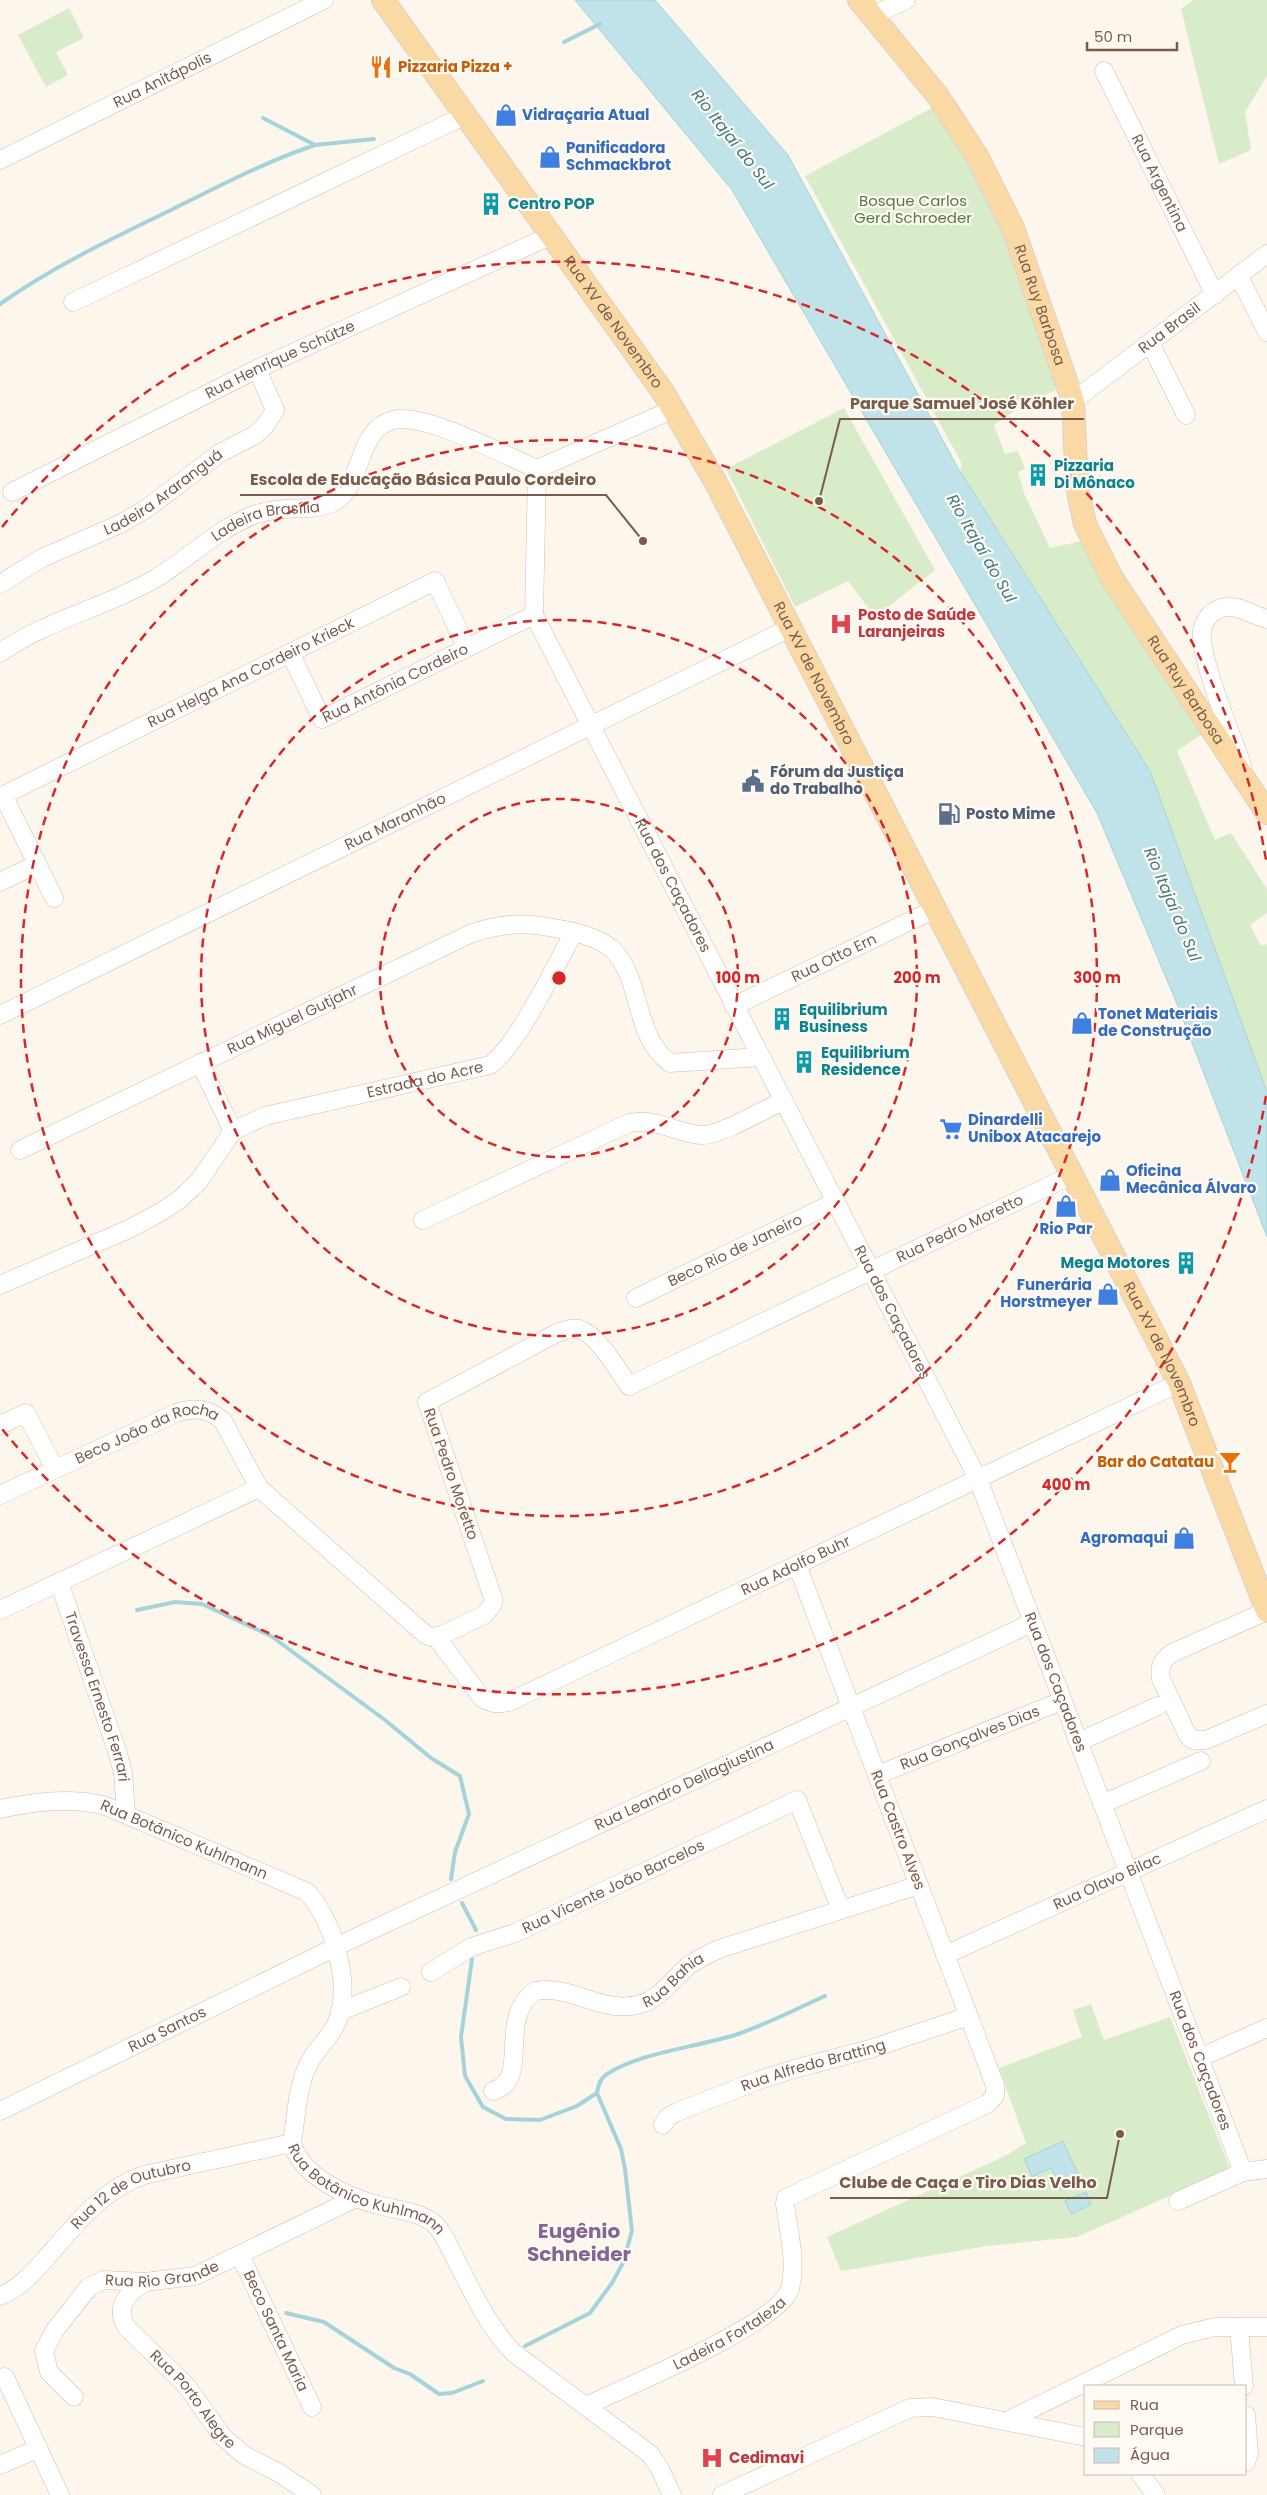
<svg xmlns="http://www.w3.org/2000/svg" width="1267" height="2495" viewBox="0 0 1267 2495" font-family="Poppins,sans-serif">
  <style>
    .green { fill: #d8ecc9 }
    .water { fill: #bfe3e8; stroke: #a5d3da }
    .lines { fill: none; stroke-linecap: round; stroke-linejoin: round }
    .stream { stroke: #a5d3da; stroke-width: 4 }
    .minor-casing { stroke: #d1beb0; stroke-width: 19 }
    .major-casing { stroke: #dad1cd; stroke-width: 24 }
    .minor { stroke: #fff; stroke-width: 18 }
    .major { stroke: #fbd9a5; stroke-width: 22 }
    .ring { fill: none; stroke: #d62828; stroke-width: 2.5; stroke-dasharray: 9 6 }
    .labels { text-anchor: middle; stroke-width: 4.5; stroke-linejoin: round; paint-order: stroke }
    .food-label { font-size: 15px; font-weight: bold; fill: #c56008; stroke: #fffaf3; text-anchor: start }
    .street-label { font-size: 15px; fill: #7a5c4d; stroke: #fffaf3 }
    .shop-label { font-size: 15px; font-weight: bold; fill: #366cbe; stroke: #fffaf3; text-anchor: start }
    .park-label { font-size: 15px; fill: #537a41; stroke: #fffaf3 }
    .culture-label { font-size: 15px; font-weight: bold; fill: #0d838f; stroke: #fffaf3; text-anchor: start }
    .health-label { font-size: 15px; font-weight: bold; fill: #be3a42; stroke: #fffaf3; text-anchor: start }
    .service-label { font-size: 15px; font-weight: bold; fill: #4e5e75; stroke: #fffaf3; text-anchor: start }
    .water-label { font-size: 16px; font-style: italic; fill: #437c86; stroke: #fffaf3 }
    .district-label { font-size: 20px; font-weight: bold; fill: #846695; stroke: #fffaf3 }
    .centre { fill: #d62828; stroke: #fffaf3; stroke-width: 2.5 }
    .ring-label { font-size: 15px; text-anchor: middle; font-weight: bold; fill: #d62828; stroke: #fffaf3; stroke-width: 4.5; stroke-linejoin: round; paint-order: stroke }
    .leader { fill: none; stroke: #7a5c4d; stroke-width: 2 }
    .callout-dot { fill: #7a5c4d; stroke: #fffaf3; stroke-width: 2 }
    .callout-label { font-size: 16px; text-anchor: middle; font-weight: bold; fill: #7a5c4d; stroke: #fffaf3; stroke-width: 4.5; stroke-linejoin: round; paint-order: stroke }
  </style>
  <rect width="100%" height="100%" fill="#fdf6ec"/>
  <!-- green -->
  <g class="green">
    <polygon points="1193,0 1267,0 1267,76 1245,112 1251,150 1219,164 1181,9"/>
    <polygon points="69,8 84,38 56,52 68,75 46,87 18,35"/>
    <polygon points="941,103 974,156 1044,325 1056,390 1024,404 994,425 1005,454 1018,451 1025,469 1018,472 1024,493 1050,548 1085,540 1204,733 1177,751 1215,840 1231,833 1267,889 1267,913 1250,925 1261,946 1267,944 1267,1092 1150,771 961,472 961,462 805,176"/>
    <polygon points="844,408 935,570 875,617 848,581 795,607 726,469"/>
    <polygon points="1091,2004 1104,2040 1170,2017 1230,2169 1077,2237 987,2246 841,2271 827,2237 1005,2156 1026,2143 999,2068 1082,2037 1073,2010"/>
  </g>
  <!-- water -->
  <g class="water">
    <polygon points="575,0 655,0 788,155 958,468 1150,771 1267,1092 1267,1237 1177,1004 1097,813 732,190"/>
    <polygon points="1063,2141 1081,2181 1061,2190 1051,2168 1032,2177 1024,2159"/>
    <polygon points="1086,2192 1091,2205 1071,2214 1065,2201"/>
  </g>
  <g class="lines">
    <!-- stream -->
    <g class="stream">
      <polyline points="564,42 600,24"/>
      <polyline points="263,118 315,145 374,139"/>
      <path d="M0,304C54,266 113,238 173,209C219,186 265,162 315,145"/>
      <polyline points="137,1610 175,1602 202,1604 271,1636 385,1720 431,1758 460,1776 469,1814 455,1852 451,1879"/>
      <polyline points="462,1903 476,1930"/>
      <polyline points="472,1959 461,2037 465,2076 483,2107 506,2119 540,2120 577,2106 597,2093"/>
      <polyline points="286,2313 324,2322 394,2368 410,2374 439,2394 452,2393 483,2381"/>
      <path d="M525,2346L590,2313L612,2283L623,2263L632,2231L625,2169L621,2149L597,2093C598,2086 600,2078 607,2074C641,2052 699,2047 738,2034C767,2024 796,2009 825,1996"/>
    </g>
    <defs>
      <g id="minor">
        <polyline points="872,16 906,0"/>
        <path id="s1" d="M1104,71L1215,295"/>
        <path id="s2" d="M0,160L324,0"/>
        <polyline points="1239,276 1267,332"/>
        <polyline points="73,302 466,115"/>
        <polyline points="1150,343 1186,415"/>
        <path id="s3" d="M1073,401L1267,254"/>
        <path id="s4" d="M537,469L534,615L978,1479L1243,2172"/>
        <path id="s5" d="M12,492L257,369L552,235"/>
        <path id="s6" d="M0,584L42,558L120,524L146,509L220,453L255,435L265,426L275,410L257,369"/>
        <path id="s7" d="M0,653C47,620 103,608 153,580C187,560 217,529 254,515C278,505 313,512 332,503C364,488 355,430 393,420C424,412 506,456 537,469L674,409"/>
        <path id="s8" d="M290,653L322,719L534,615"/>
        <path d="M1242,765C1233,738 1199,657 1202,632C1203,620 1213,608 1227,607C1241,606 1254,616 1267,619"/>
        <polyline points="3,795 54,898"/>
        <path id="s9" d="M0,797L435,581L467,648"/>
        <polyline points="0,882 37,864"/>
        <path id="s10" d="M734,1006L935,909"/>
        <path id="s11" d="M0,1015L790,628"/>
        <polyline points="200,1063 233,1131"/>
        <path id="s12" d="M20,1150L470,934C510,920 534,923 574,932"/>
        <path d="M423,1220L629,1123C658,1117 673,1133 701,1135C718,1137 765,1109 783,1101"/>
        <path id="s13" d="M0,1285L129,1229L159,1213L179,1200L199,1181L233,1131L265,1116L490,1065C517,1047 557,963 574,932C588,936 602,940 613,950C643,981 633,1036 670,1063L761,1057"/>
        <path id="s14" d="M636,1298L835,1202"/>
        <polyline points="0,1425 26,1413 55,1469"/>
        <path id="s15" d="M0,1495L176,1413C194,1407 208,1408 223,1421L259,1488"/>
        <path id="s16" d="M59,1582L118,1754L123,1773L126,1813"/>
        <path id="s17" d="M0,1610L259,1488L426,1635L431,1637L442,1635L484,1615L493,1604V1598L427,1402L555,1334C563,1331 571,1327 579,1329C598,1335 618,1370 629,1386L1072,1175"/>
        <path d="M1267,1611L1172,1653C1161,1661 1159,1667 1161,1679L1188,1736L1193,1740H1206L1267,1714"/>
        <path id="s18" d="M436,1637L482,1698C491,1704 498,1704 509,1702L1179,1383"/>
        <polyline points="1078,1742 1158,1706"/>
        <path id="s19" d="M877,1775L1062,1701"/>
        <polyline points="1102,1804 1201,1761"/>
        <path id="s20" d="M0,1809C34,1802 68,1797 103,1805L307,1892C334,1921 353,1987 336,2024C329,2039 315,2050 308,2065C297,2088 296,2118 292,2143C301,2176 347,2197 378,2205C395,2210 417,2211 432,2222C444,2231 449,2248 456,2260C473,2293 488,2327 514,2353L650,2454L660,2469L672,2495"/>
        <path id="s21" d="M945,1955L1267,1809"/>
        <path id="s22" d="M431,1972L471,1947L515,1933L797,1800L841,1910"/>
        <polyline points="341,2011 401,1987"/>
        <polyline points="1199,2058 1267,2028"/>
        <path id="s23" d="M493,2091C532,2080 496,2018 535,1991C573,1984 604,2017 644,2003C661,1997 675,1977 688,1966C697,1959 708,1954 719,1949L919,1885"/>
        <path id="s24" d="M0,2111L346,1942L1032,1623"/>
        <path id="s25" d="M663,2125L668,2117L677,2112L757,2081L794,2069L870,2049L969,2016"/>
        <polyline points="1178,2201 1243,2172 1267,2169"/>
        <path id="s26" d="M240,2255L312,2407"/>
        <path id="s27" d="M145,2282C127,2293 114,2308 127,2328L185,2384L223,2437L244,2455L279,2473L312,2495"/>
        <path id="s28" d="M0,2296C20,2288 33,2273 47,2257C75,2225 103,2189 144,2175L292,2143"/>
        <polyline points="5,2377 60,2495"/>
        <polyline points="1244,2386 1239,2327 1267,2327"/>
        <path id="s29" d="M74,2397L49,2372L44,2351L55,2330L89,2287L104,2280L145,2282L195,2276L356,2198"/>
        <path id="s30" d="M586,2406C624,2388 777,2324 789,2291C798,2265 788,2230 785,2204L786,2198L987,2104L995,2096V2085L797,1565"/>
        <polyline points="1246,2415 1249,2454 1246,2462"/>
        <polyline points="1007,2421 1182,2335 1215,2327 1239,2327"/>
        <polyline points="0,2465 37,2449"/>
        <polyline points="1140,2474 1156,2495"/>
        <polyline points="722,2495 910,2408 932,2407 1086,2437"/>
      </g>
      <g id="major">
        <path id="s31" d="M383,0L663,392L716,483L1179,1383L1267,1611"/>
        <path id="s32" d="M859,0L937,95L977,156L1013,228L1073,401L1077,487L1085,524L1112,578L1267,813"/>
      </g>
    </defs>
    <!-- minor casing -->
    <use href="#minor" class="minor-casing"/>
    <!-- major casing -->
    <use href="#major" class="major-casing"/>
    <!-- minor -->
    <use href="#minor" class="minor"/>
    <!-- major -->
    <use href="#major" class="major"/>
  </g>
  <!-- distance rings -->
  <g class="ring">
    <circle cx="559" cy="978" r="179"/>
    <circle cx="559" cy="978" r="358"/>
    <circle cx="559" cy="978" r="538"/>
    <path d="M1266 1096A717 717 0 0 1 2 1429M2 527A717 717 0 0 1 1266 860"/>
  </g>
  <!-- icons -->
  <defs>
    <symbol id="restaurant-bare" viewBox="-9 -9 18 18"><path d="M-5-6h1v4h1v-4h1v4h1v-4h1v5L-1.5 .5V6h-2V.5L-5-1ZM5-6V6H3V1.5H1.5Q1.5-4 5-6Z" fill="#e8710a" stroke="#fffaf3" stroke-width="2.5" paint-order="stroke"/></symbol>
    <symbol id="shop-bare" viewBox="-9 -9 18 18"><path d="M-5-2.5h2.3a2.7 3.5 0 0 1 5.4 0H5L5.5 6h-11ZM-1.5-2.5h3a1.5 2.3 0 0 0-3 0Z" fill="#3f7fe0" stroke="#fffaf3" stroke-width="2.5" paint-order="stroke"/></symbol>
    <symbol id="building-bare" viewBox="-9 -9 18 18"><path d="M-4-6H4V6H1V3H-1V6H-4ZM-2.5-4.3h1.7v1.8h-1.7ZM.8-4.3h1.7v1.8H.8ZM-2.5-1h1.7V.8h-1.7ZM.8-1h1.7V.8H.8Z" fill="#0f9aa8" stroke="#fffaf3" stroke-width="2.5" paint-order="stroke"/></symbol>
    <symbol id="hospital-bare" viewBox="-9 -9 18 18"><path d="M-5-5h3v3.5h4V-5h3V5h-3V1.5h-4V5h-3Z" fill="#e0444e" stroke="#fffaf3" stroke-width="2.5" paint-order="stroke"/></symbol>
    <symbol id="civic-bare" viewBox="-9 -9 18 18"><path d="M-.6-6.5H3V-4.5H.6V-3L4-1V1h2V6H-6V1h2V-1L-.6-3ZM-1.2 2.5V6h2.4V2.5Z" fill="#5c6f8a" stroke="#fffaf3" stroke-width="2.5" paint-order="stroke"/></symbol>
    <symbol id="fuel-bare" viewBox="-9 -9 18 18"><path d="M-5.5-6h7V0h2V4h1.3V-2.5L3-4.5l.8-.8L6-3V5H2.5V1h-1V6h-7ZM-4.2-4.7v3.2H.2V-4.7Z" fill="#5c6f8a" stroke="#fffaf3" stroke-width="2.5" paint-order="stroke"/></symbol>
    <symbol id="supermarket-bare" viewBox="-9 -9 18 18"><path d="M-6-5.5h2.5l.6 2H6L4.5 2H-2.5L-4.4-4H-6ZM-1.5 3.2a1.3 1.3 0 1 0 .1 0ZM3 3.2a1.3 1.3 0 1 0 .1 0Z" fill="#3f7fe0" stroke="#fffaf3" stroke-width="2.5" paint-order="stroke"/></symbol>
    <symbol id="bar-bare" viewBox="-9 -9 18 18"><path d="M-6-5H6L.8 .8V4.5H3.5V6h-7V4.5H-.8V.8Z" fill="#e8710a" stroke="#fffaf3" stroke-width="2.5" paint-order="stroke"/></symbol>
  </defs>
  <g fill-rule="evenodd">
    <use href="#restaurant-bare" x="365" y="51" width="32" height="32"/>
    <use href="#shop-bare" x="490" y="99" width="32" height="32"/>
    <use href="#shop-bare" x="534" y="141" width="32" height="32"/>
    <use href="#building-bare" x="475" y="188" width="32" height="32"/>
    <use href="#building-bare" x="1022" y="459" width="32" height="32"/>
    <use href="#hospital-bare" x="825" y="608" width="32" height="32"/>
    <use href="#civic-bare" x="737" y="765" width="32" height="32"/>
    <use href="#fuel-bare" x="933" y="798" width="32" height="32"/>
    <use href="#building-bare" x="766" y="1003" width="32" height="32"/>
    <use href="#shop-bare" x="1066" y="1007" width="32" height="32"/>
    <use href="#building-bare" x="788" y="1046" width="32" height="32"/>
    <use href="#supermarket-bare" x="935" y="1113" width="32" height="32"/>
    <use href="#shop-bare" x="1094" y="1164" width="32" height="32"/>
    <use href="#shop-bare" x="1050" y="1190" width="32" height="32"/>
    <use href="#building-bare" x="1170" y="1247" width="32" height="32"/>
    <use href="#shop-bare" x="1092" y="1278" width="32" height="32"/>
    <use href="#bar-bare" x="1214" y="1446" width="32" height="32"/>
    <use href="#shop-bare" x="1168" y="1522" width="32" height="32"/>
    <use href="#hospital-bare" x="696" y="2442" width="32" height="32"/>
  </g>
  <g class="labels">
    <!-- food labels -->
    <g class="food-label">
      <text x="398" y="72">Pizzaria Pizza +</text>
      <text x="1214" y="1467" text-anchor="end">Bar do Catatau</text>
    </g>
    <!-- street labels -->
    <g class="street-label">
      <text dy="5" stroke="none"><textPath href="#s2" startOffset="181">Rua Anitápolis</textPath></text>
      <text dy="5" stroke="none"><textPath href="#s1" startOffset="125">Rua Argentina</textPath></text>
      <text dy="5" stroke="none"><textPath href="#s32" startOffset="358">Rua Ruy Barbosa</textPath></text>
      <text dy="5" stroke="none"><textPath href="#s31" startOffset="396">Rua XV de Novembro</textPath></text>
      <text dy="5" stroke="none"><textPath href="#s3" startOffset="121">Rua Brasil</textPath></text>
      <text dy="5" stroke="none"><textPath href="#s5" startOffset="299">Rua Henrique Schütze</textPath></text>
      <text dy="5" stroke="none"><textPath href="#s6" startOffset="188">Ladeira Araranguá</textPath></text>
      <text dy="5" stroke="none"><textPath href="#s7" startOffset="300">Ladeira Brasília</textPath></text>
      <text dy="5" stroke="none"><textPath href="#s9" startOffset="280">Rua Helga Ana Cordeiro Krieck</textPath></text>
      <text dy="5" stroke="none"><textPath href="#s31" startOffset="801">Rua XV de Novembro</textPath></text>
      <text dy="5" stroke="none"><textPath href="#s8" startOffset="155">Rua Antônia Cordeiro</textPath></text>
      <text dy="5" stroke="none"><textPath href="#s32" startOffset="778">Rua Ruy Barbosa</textPath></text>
      <text dy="5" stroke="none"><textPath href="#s11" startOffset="440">Rua Maranhão</textPath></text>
      <text dy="5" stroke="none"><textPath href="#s4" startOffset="450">Rua dos Caçadores</textPath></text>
      <text dy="5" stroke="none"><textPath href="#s10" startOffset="111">Rua Otto Ern</textPath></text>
      <text dy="5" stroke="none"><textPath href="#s12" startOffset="302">Rua Miguel Gutjahr</textPath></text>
      <text dy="5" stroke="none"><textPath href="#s13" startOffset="486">Estrada do Acre</textPath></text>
      <text dy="5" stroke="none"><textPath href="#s17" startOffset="1412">Rua Pedro Moretto</textPath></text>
      <text dy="5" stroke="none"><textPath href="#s14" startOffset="110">Beco Rio de Janeiro</textPath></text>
      <text dy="5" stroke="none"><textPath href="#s4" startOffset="930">Rua dos Caçadores</textPath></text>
      <text dy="5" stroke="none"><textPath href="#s31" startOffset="1566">Rua XV de Novembro</textPath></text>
      <text dy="5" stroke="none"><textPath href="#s15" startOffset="161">Beco João da Rocha</textPath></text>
      <text transform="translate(451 1474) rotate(71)" y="5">Rua Pedro Moretto</text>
      <text dy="5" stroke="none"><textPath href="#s18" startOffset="422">Rua Adolfo Buhr</textPath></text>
      <text dy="5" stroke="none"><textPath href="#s4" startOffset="1335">Rua dos Caçadores</textPath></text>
      <text dy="5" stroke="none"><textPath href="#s16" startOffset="121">Travessa Ernesto Ferrari</textPath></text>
      <text dy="5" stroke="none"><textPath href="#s19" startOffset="100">Rua Gonçalves Dias</textPath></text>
      <text dy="5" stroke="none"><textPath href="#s24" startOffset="758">Rua Leandro Dellagiustina</textPath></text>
      <text transform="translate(898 1830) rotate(69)" y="5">Rua Castro Alves</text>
      <text dy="5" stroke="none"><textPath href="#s20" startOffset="192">Rua Botânico Kuhlmann</textPath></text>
      <text dy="5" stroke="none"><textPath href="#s21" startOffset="178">Rua Olavo Bilac</textPath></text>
      <text dy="5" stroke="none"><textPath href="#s22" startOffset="202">Rua Vicente João Barcelos</textPath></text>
      <text dy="5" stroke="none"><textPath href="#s23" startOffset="264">Rua Bahia</textPath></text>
      <text dy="5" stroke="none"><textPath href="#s24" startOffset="186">Rua Santos</textPath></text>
      <text dy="5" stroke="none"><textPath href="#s4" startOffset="1740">Rua dos Caçadores</textPath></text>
      <text dy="5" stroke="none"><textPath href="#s25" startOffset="164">Rua Alfredo Bratting</textPath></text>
      <text dy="5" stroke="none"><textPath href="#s20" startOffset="688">Rua Botânico Kuhlmann</textPath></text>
      <text dy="5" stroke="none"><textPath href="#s28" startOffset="170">Rua 12 de Outubro</textPath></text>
      <text dy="5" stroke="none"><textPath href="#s29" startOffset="211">Rua Rio Grande</textPath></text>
      <text dy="5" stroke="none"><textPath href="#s30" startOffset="161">Ladeira Fortaleza</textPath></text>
      <text dy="5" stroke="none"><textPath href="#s26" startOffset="84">Beco Santa Maria</textPath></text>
      <text dy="5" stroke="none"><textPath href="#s27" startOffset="154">Rua Porto Alegre</textPath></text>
    </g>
    <!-- shop labels -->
    <g class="shop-label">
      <text x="522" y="120">Vidraçaria Atual</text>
      <text x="566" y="153">Panificadora<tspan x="566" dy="17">Schmackbrot</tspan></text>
      <text x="1098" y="1019">Tonet Materiais<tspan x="1098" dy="17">de Construção</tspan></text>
      <text x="968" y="1125">Dinardelli<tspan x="968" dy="17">Unibox Atacarejo</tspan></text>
      <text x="1126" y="1176">Oficina<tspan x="1126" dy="17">Mecânica Álvaro</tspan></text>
      <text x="1066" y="1234" text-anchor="middle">Rio Par</text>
      <text x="1092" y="1290" text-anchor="end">Funerária<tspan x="1092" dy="17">Horstmeyer</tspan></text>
      <text x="1168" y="1543" text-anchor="end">Agromaqui</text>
    </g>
    <!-- park labels -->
    <g class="park-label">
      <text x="913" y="206">Bosque Carlos<tspan x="913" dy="17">Gerd Schroeder</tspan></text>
    </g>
    <!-- culture labels -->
    <g class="culture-label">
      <text x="508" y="209">Centro POP</text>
      <text x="1054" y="471">Pizzaria<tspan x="1054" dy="17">Di Mônaco</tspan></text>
      <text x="799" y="1015">Equilibrium<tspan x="799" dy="17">Business</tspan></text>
      <text x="821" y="1058">Equilibrium<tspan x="821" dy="17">Residence</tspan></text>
      <text x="1170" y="1268" text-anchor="end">Mega Motores</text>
    </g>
    <!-- health labels -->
    <g class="health-label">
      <text x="858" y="620">Posto de Saúde<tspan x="858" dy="17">Laranjeiras</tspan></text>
      <text x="729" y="2463">Cedimavi</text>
    </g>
    <!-- service labels -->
    <g class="service-label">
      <text x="770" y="777">Fórum da Justiça<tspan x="770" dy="17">do Trabalho</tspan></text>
      <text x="966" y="819">Posto Mime</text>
    </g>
    <!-- water labels -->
    <g class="water-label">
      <text transform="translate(733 139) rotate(52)" y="6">Rio Itajaí do Sul</text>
      <text transform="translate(982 548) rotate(60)" y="6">Rio Itajaí do Sul</text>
      <text transform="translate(1173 904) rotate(67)" y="6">Rio Itajaí do Sul</text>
    </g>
    <!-- district labels -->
    <g class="district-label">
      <text x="579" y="2238">Eugênio<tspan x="579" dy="23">Schneider</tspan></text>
    </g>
  </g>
  <circle cx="559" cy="978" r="8" class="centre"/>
  <g class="ring-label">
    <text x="738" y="983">100 m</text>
    <text x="917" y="983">200 m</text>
    <text x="1097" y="983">300 m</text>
    <text x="1066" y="1490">400 m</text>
  </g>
  <!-- callouts -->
  <path class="leader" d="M819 501L840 419H1084M643 541L606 495H240M1120 2134L1107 2198H830"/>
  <g class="callout-dot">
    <circle cx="819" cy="501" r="5"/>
    <circle cx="643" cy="541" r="5"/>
    <circle cx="1120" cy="2134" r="5"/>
  </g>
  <g class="callout-label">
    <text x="962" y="409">Parque Samuel José Köhler</text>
    <text x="423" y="485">Escola de Educação Básica Paulo Cordeiro</text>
    <text x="968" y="2188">Clube de Caça e Tiro Dias Velho</text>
  </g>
  <!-- legend -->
  <rect x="1084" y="2385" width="162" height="90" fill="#fffaf3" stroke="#cabbb1"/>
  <rect x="1094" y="2401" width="25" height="8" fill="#fbd9a5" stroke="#cabbb1"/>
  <text x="1130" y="2410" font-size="15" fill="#7a5c4d">Rua</text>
  <rect x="1094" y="2422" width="25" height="15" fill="#d8ecc9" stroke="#cabbb1"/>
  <text x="1130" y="2435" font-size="15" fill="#7a5c4d">Parque</text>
  <rect x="1094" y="2448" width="25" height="15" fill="#bfe3e8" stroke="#cabbb1"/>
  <text x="1130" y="2460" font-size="15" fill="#7a5c4d">Água</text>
  <!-- scale -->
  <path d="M1087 42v8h90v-8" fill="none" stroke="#7a5c4d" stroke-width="2.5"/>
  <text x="1094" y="42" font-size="15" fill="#7a5c4d" stroke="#fffaf3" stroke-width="4" paint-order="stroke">50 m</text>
</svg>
